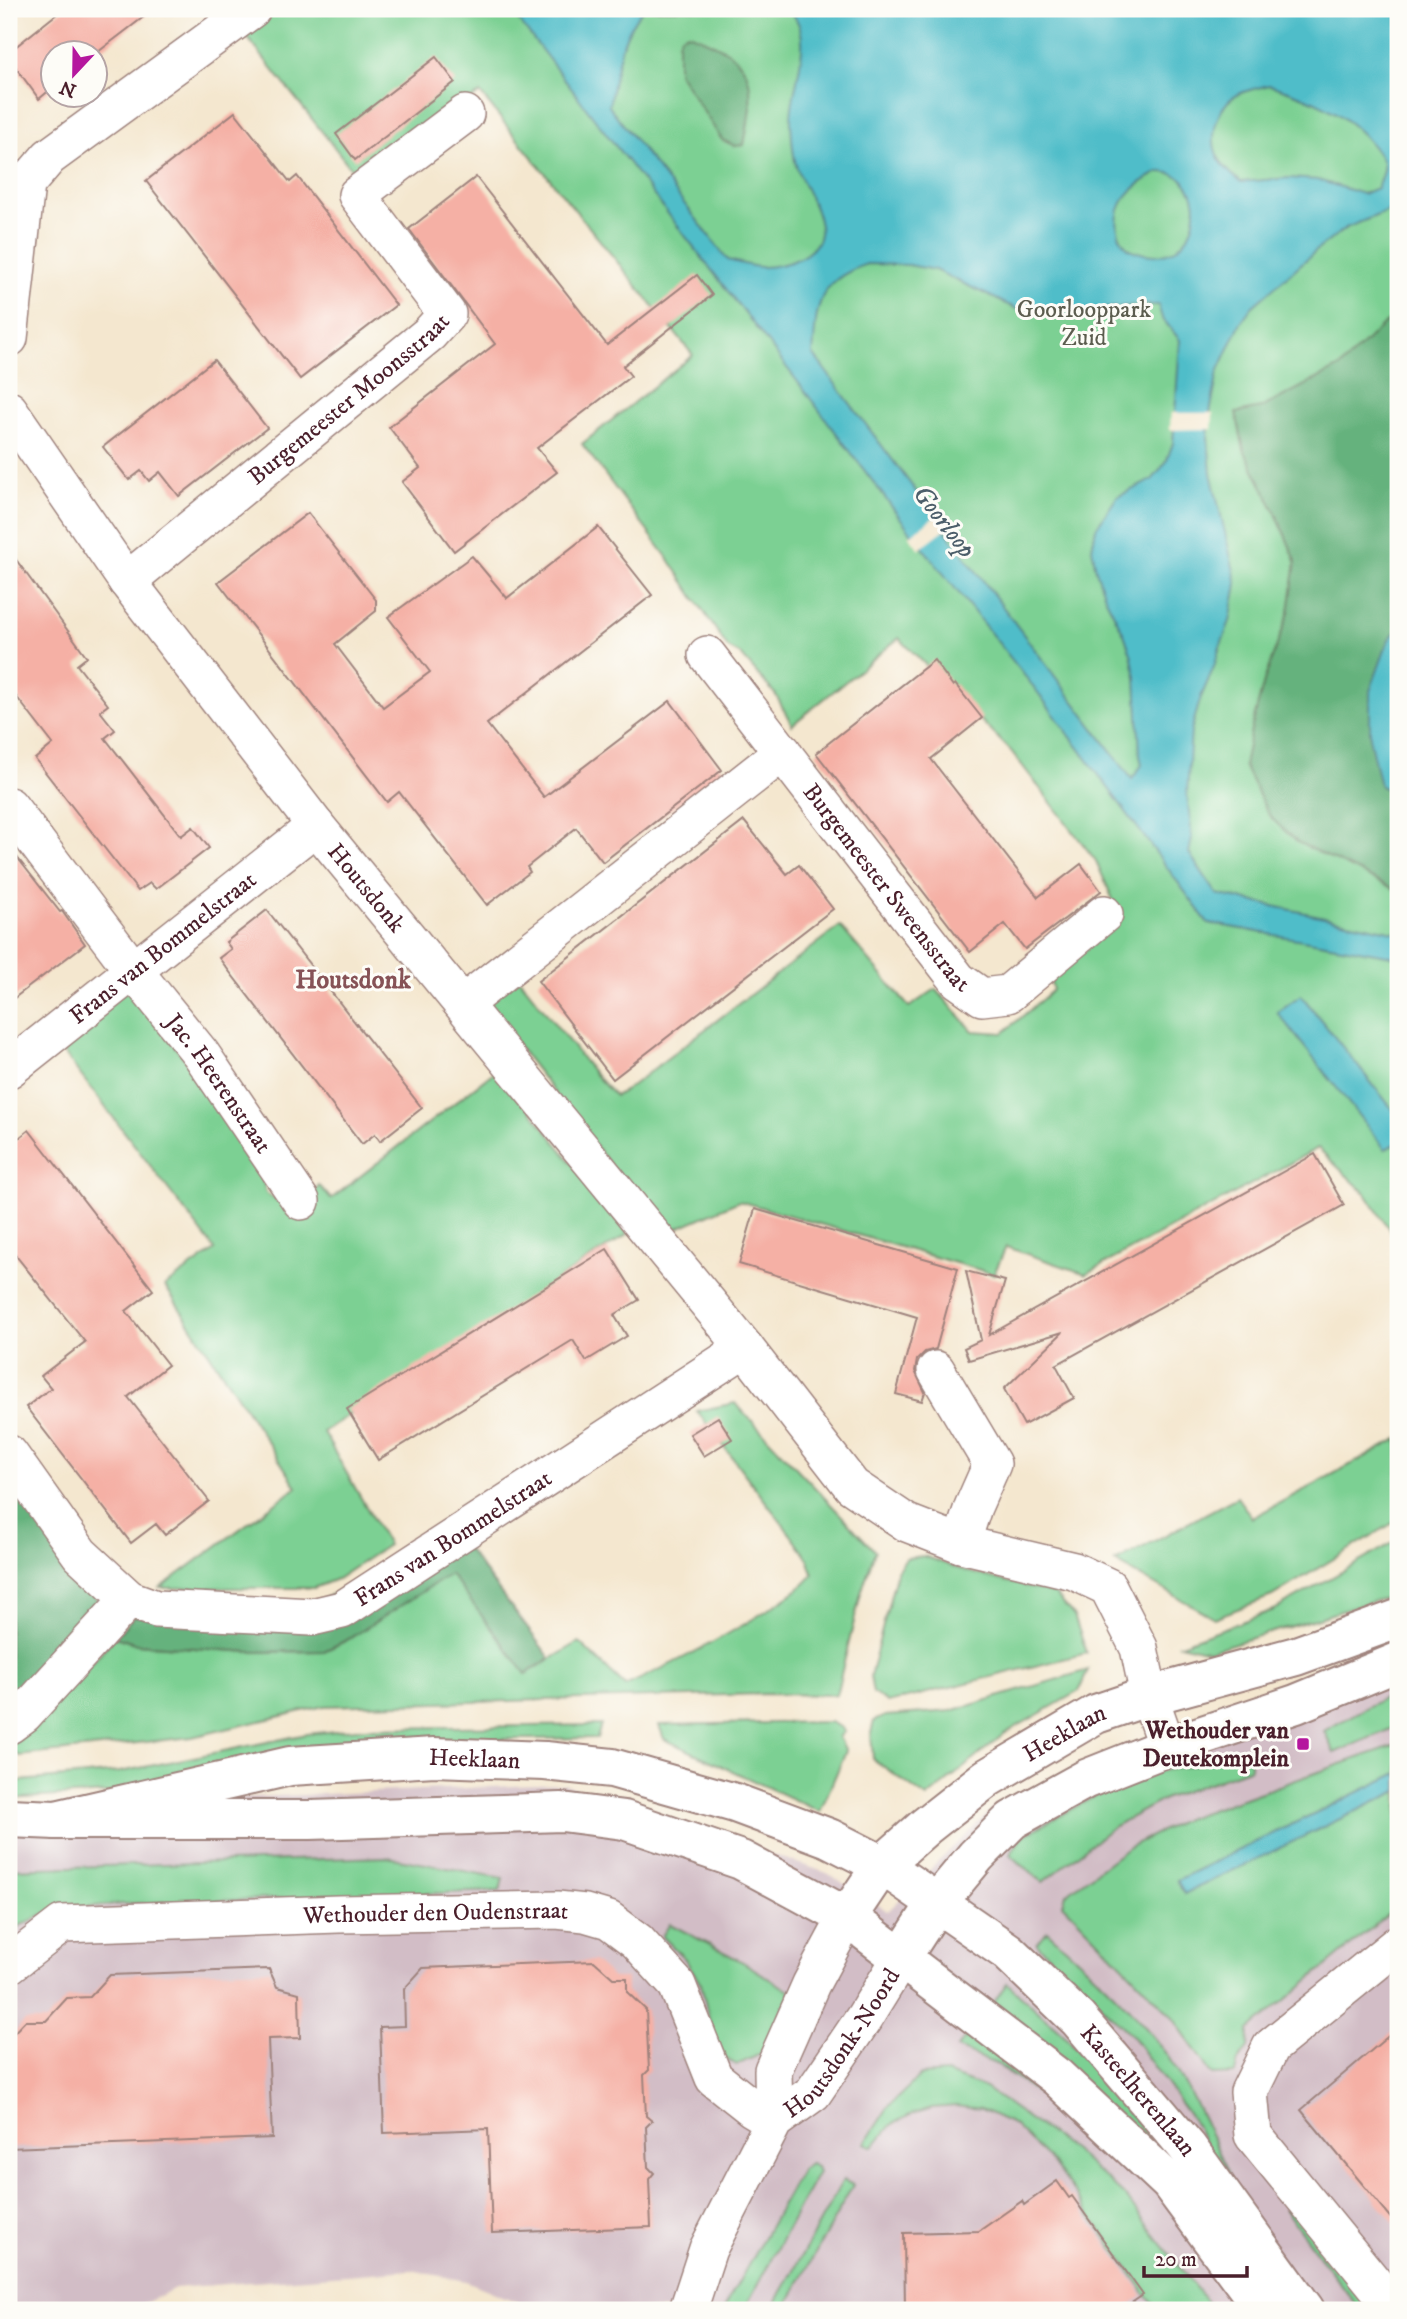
<svg xmlns="http://www.w3.org/2000/svg" width="1407" height="2319" viewBox="0 0 1407 2319" font-family="'IM FELL DW Pica',serif">
  <style>
    .industrial { fill: #d2bdc6 }
    .green { fill: #7cd093; stroke: #63785f; stroke-width: 2 }
    .forest { fill: #65b27d; stroke: #586854; stroke-width: 2 }
    .water { fill: #50bdc9; stroke: #4d6e7a; stroke-width: 2; fill-rule: evenodd }
    .pier { fill: #f4e7cf }
    .building { fill: #f5b0a5 }
    .lines { fill: none; stroke-linecap: round; stroke-linejoin: round }
    .minor-casing { stroke: #9f837d; stroke-width: 40 }
    .major-casing { stroke: #9f837d; stroke-width: 42 }
    .minor { stroke: #fff; stroke-width: 37 }
    .major { stroke: #fff; stroke-width: 38 }
    .poi-dot { fill: #b5179e; stroke: #fdfcf7; stroke-width: 2.5 }
    .labels { text-anchor: middle; stroke-width: 6; stroke-linejoin: round; paint-order: stroke }
    .park-label { font-size: 24px; fill: #5c5d4f; stroke: #fdfcf7 }
    .street-label { font-size: 24px; fill: #4a1f2b; stroke: #fdfcf7 }
    .poi-label { font-size: 24px; font-weight: bold; fill: #4a1f2b; stroke: #fdfcf7; text-anchor: end }
    .water-label { font-size: 26px; font-style: italic; fill: #4c5e6a; stroke: #fdfcf7 }
    .neighbourhood-label { font-size: 26px; font-weight: bold; fill: #865256; stroke: #fdfcf7 }
  </style>
  <rect width="100%" height="100%" fill="#fdfcf7"/>
  <filter id="ink" filterUnits="userSpaceOnUse"><feTurbulence type="fractalNoise" baseFrequency=".0143" numOctaves="2"/><feDisplacementMap in="SourceGraphic" scale="14" xChannelSelector="R" yChannelSelector="G"/><feConvolveMatrix kernelMatrix="1 2 1 2 8 2 1 2 1" color-interpolation-filters="sRGB"/></filter>
  <filter id="wash" filterUnits="userSpaceOnUse"><feTurbulence type="fractalNoise" baseFrequency=".00686" numOctaves="4" result="noise"/><feDisplacementMap in="SourceGraphic" scale="28" xChannelSelector="R" yChannelSelector="G"/><feGaussianBlur stdDeviation="1.57" result="paint"/><feColorMatrix in="noise" values="0 0 0 0 0 0 0 0 0 0 0 0 0 0 0 0 0 1.4 0 .05"/><feComposite in="paint" operator="in"/></filter>
  <g filter="url(#wash)">
    <rect width="100%" height="100%" fill="#f4e7cf"/>
    <!-- industrial -->
    <polygon class="industrial" points="1398,1646 1398,2310 536,2310 466,2281 411,2270 175,2288 132,2310 9,2310 9,1807 564,1784 827,1873 888,1911 995,1806 1331,1669"/>
    <!-- green -->
    <g class="green">
      <polygon points="264,9 1398,9 1398,1243 1366,1194 1318,1148 1086,1274 1006,1247 994,1274 739,1201 664,1234 480,997 514,972 597,1077 615,1096 626,1090 840,926 909,1007 936,989 973,1031 1003,1033 1053,990 1048,974 1121,918 1096,861 1011,751 899,638 792,725 776,695 741,655 728,648 670,561 582,444 693,355 480,93 362,182 239,27"/>
      <polygon points="128,988 254,1145 266,1193 277,1200 295,1206 309,1199 319,1185 331,1199 498,1069 628,1234 323,1432 388,1545 337,1579 314,1588 160,1588 297,1487 165,1286 215,1250 56,1043"/>
      <path d="M735,1403L875,1551L861,1593L836,1695L765,1694L324,1706L192,1737L19,1756L9,1748L28,1732L115,1637L137,1644L250,1652L324,1651L347,1640L451,1573L526,1674L579,1642L625,1686C677,1662 727,1637 775,1605C788,1596 804,1587 813,1574L809,1561L797,1543L697,1411Z"/>
      <polygon points="1398,1439 1398,1520 1272,1596 1214,1618 1115,1562 1237,1497 1252,1518"/>
      <polygon points="1398,1540 1398,1594 1209,1651 1180,1644 1274,1610"/>
      <polygon points="924,1556 965,1571 1055,1594 1074,1616 1087,1653 887,1703 873,1693 870,1677 897,1571 906,1558"/>
      <polygon points="1088,1670 1079,1691 1004,1734 927,1798 873,1759 871,1733 874,1721 885,1716 951,1711"/>
      <polygon points="1398,1690 1398,1726 1334,1753 1324,1731"/>
      <polygon points="830,1722 842,1728 844,1732 839,1737 846,1751 820,1812 664,1739 659,1725"/>
      <polygon points="601,1725 597,1738 442,1740 108,1793 9,1799 9,1782 120,1772 307,1734 365,1728"/>
      <polygon points="1398,1744 1398,1773 1177,1880 1184,1894 1398,1791 1398,1906 1249,2030 1248,2048 1238,2061 1235,2074 1212,2075 1171,2015 1063,1904 1066,1894 1129,1847 1185,1819"/>
      <polygon points="1248,1755 1251,1768 1166,1798 1111,1828 1043,1882 1010,1855 1022,1836 1132,1776"/>
      <polygon points="387,1857 503,1878 500,1891 123,1904 56,1909 21,1925 9,1936 9,1869"/>
      <polygon points="670,1924 743,1962 791,1992 761,2054 737,2065 723,2057 713,2037 701,1984 685,1959 662,1936"/>
      <path d="M1047,1931C1093,1973 1143,2016 1176,2069C1201,2109 1218,2154 1240,2195L1222,2181L1196,2125L1132,2036L1037,1944Z"/>
      <polygon points="1007,1983 1064,2035 1111,2087 1130,2114 1188,2171 1220,2210 991,2006"/>
      <polygon points="972,2029 1033,2066 1143,2179 1093,2133 998,2065 957,2048"/>
      <polygon points="946,2073 985,2088 1073,2150 1123,2194 1213,2310 1157,2310 1053,2163 1013,2124 981,2109 956,2106 932,2108 910,2115 892,2124 873,2147 865,2143 889,2106 921,2075"/>
      <polygon points="810,2164 816,2167 818,2172 744,2310 723,2310 802,2169"/>
      <polygon points="843,2180 853,2185 784,2310 772,2310"/>
      <polygon points="1291,2205 1376,2310 1360,2310 1285,2210"/>
    </g>
    <!-- forest -->
    <g class="forest">
      <path d="M688,33C756,58 757,78 744,145L735,146L722,140L678,72V42L681,36Z"/>
      <polygon points="1398,316 1398,891 1297,842 1270,817 1244,766 1251,730 1265,678 1289,612 1296,561 1275,511 1244,450 1236,413 1261,408 1340,367 1384,324"/>
      <polygon points="9,1476 97,1600 96,1607 44,1672 9,1706"/>
      <polygon points="456,1534 550,1658 526,1674 450,1574 347,1640 324,1651 250,1652 137,1644 115,1637 134,1616 271,1624"/>
    </g>
    <!-- water -->
    <g class="water">
      <path d="M510,9H643C619,36 616,72 609,106L728,260C739,263 750,266 760,267C783,268 824,255 820,226C817,204 802,186 796,165C792,151 792,137 791,123C789,88 819,37 788,9H1398V207L1346,228L1317,250L1252,307L1241,322L1218,372L1210,413L1208,438L1211,473L1237,584L1230,621L1220,647L1214,667L1201,697L1191,731L1187,795L1192,838L1189,853L1217,894L1394,932L1398,935V960L1392,956L1208,923L1036,690L919,543L801,386ZM1269,85C1307,96 1346,112 1371,144C1375,149 1381,156 1383,162C1385,171 1380,180 1377,188L1363,194L1318,180L1289,178L1241,182C1216,163 1207,145 1219,115C1223,107 1228,99 1237,95C1246,90 1259,88 1269,85ZM1159,172C1215,171 1204,273 1137,252C1114,245 1113,215 1125,198C1134,186 1147,178 1159,172ZM867,264L908,265L935,270L1021,311L1051,314L1137,305H1158L1162,318L1180,340L1173,443L1166,462L1152,480L1117,497L1096,528L1092,548L1096,570L1105,597L1124,634L1131,654L1136,677L1140,756L1142,765L1132,779L813,354C817,306 815,282 867,264Z"/>
      <polygon points="1398,629 1398,795 1380,786 1370,742 1370,691 1389,639"/>
      <polygon points="1301,995 1398,1116 1398,1143 1385,1149 1277,1012"/>
      <polygon points="1398,1773 1398,1791 1184,1894 1177,1880"/>
    </g>
    <!-- pier -->
    <g class="pier">
      <polygon points="1171,413 1213,413 1212,429 1170,430"/>
      <polygon points="938,514 948,527 919,549 909,536"/>
    </g>
    <g id="blocks">
      <!-- building -->
      <g class="building">
        <polygon points="63,9 154,9 94,55 94,52 52,52 52,88 39,99 9,58 9,52"/>
        <polygon points="436,57 455,82 355,160 336,134"/>
        <polygon points="235,112 290,182 297,176 396,305 300,379 146,181"/>
        <polygon points="476,177 607,345 697,275 712,295 623,366 631,376 537,448 557,472 454,551 402,482 420,468 389,427 495,344 409,229"/>
        <polygon points="214,360 267,428 179,496 160,472 149,481 141,471 129,480 103,447"/>
        <polygon points="308,513 376,600 376,611 335,644 383,707 430,672 388,617 472,556 507,598 598,527 652,595 487,724 544,797 670,701 722,770 603,862 576,828 527,867 530,872 487,905 399,792 387,802 218,582"/>
        <polygon points="9,550 87,657 77,665 108,705 100,711 115,730 105,738 181,836 193,827 209,848 156,889 150,883 138,891 35,759 53,744 9,687"/>
        <polygon points="934,660 953,686 955,684 982,718 931,759 1038,897 1081,864 1101,891 1025,949 1005,924 970,952 816,753"/>
        <polygon points="744,821 787,874 799,865 833,909 613,1079 538,981"/>
        <polygon points="9,847 60,912 62,911 85,944 9,1002"/>
        <polygon points="267,910 422,1108 380,1141 375,1134 362,1144 219,958 231,949 226,942"/>
        <polygon points="29,1130 153,1290 126,1311 168,1365 128,1397 209,1501 165,1535 156,1524 131,1543 26,1407 51,1388 41,1376 85,1342 9,1247 9,1146"/>
        <polygon points="1315,1154 1344,1205 1056,1365 1074,1398 1024,1425 1004,1389 1063,1332 969,1360 964,1348 981,1340 966,1271 1005,1281 989,1335"/>
        <polygon points="755,1209 958,1268 936,1349 925,1352 917,1360 915,1371 925,1392 922,1401 896,1394 917,1317 739,1264"/>
        <polygon points="607,1249 639,1300 614,1315 627,1336 586,1361 573,1340 378,1460 347,1409"/>
        <polygon points="718,1417 732,1439 704,1456 690,1434"/>
        <polygon points="594,1961 613,1978 627,1978 627,1992 646,2010 649,2070 644,2075 646,2116 652,2121 646,2127 648,2167 654,2173 649,2179 651,2227 492,2233 488,2129 384,2133 380,2027 405,2026 404,1989 423,1968"/>
        <polygon points="269,1969 277,1987 299,1993 300,2038 268,2039 272,2138 9,2148 9,2038 25,2021 46,2021 67,1998 90,1997 110,1975"/>
        <polygon points="1398,2028 1398,2227 1301,2110"/>
        <polygon points="1057,2181 1069,2198 1072,2196 1143,2295 1121,2310 905,2310 904,2233 979,2231 1022,2201 1024,2205"/>
      </g>
    </g>
  </g>
  <g filter="url(#ink)">
    <use href="#blocks" fill-opacity="0" stroke="#9f837d" stroke-width="2"/>
    <g class="lines">
      <defs>
        <g id="minor">
          <polyline points="9,338 26,184 49,157 252,9"/>
          <path id="s1" d="M9,410L127,581L316,826L745,1348L852,1486L907,1523L961,1544L1074,1571L1108,1587L1139,1648L1149,1696L1167,1747"/>
          <path id="s2" d="M127,581L429,334L447,314L357,195L465,114"/>
          <path id="s3" d="M707,655L958,980L982,997L1008,994L1104,914"/>
          <path id="s4" d="M9,806L133,970L201,1054L301,1201"/>
          <polyline points="463,1004 783,752"/>
          <path id="s5" d="M9,1069L316,826"/>
          <polyline points="936,1370 992,1464 973,1507 961,1544"/>
          <path id="s6" d="M9,1454L80,1554L129,1599L156,1609L312,1617L342,1610L745,1348"/>
          <polyline points="9,1725 24,1714 129,1599"/>
          <path id="s7" d="M9,1965L62,1924L339,1914L557,1910L585,1913L609,1920L637,1941L677,1985L714,2078L752,2108L774,2121"/>
          <polyline points="774,2121 773,2070 811,1984 847,1917"/>
          <path id="s8" d="M688,2310L708,2249L774,2121L813,2093L864,2018L901,1958"/>
          <polyline points="1396,2310 1253,2135 1249,2092 1271,2047 1398,1944"/>
        </g>
        <g id="major">
          <polyline points="9,1818 56,1820 310,1820 562,1812 624,1820 741,1860 847,1917 1057,2077 1170,2183 1264,2310"/>
          <path id="s9" d="M56,1820L290,1766L434,1757L545,1761L612,1768L735,1803L829,1838L882,1865L1008,1952L1078,2019L1187,2147L1305,2310"/>
          <path id="s10" d="M847,1917L882,1865L926,1826L987,1778L1096,1714L1149,1696L1296,1656L1398,1619"/>
          <polyline points="901,1958 936,1904 976,1856 1012,1820 1086,1779 1167,1747 1296,1704 1398,1662"/>
        </g>
      </defs>
      <!-- minor casing -->
      <use href="#minor" class="minor-casing"/>
      <!-- major casing -->
      <use href="#major" class="major-casing"/>
      <!-- minor -->
      <use href="#minor" class="minor"/>
      <!-- major -->
      <use href="#major" class="major"/>
    </g>
  </g>
  <!-- markers -->
  <rect class="poi-dot" x="1296" y="1737" width="14" height="14" rx="3.5"/>
  <g class="labels">
    <!-- park labels -->
    <g class="park-label">
      <text x="1084" y="317">Goorlooppark<tspan x="1084" dy="28">Zuid</tspan></text>
    </g>
    <!-- street labels -->
    <g class="street-label">
      <text dy="8" stroke="none"><textPath href="#s2" startOffset="287">Burgemeester Moonsstraat</textPath></text>
      <text dy="8" stroke="none"><textPath href="#s3" startOffset="294">Burgemeester Sweensstraat</textPath></text>
      <text dy="8" stroke="none"><textPath href="#s1" startOffset="597">Houtsdonk</textPath></text>
      <text dy="8" stroke="none"><textPath href="#s5" startOffset="196">Frans van Bommelstraat</textPath></text>
      <text dy="8" stroke="none"><textPath href="#s4" startOffset="348">Jac. Heerenstraat</textPath></text>
      <text dy="8" stroke="none"><textPath href="#s6" startOffset="537">Frans van Bommelstraat</textPath></text>
      <text dy="8" stroke="none"><textPath href="#s10" startOffset="289">Heeklaan</textPath></text>
      <text dy="8" stroke="none"><textPath href="#s9" startOffset="425">Heeklaan</textPath></text>
      <text dy="8" stroke="none"><textPath href="#s7" startOffset="441">Wethouder den Oudenstraat</textPath></text>
      <text dy="8" stroke="none"><textPath href="#s8" startOffset="313">Houtsdonk-Noord</textPath></text>
      <text dy="8" stroke="none"><textPath href="#s9" startOffset="1194">Kasteelherenlaan</textPath></text>
    </g>
    <!-- poi labels -->
    <g class="poi-label">
      <text x="1289" y="1738">Wethouder van<tspan x="1289" dy="28">Deutekomplein</tspan></text>
    </g>
    <!-- water labels -->
    <g class="water-label">
      <text transform="translate(945 521) rotate(52)" y="9">Goorloop</text>
    </g>
    <!-- neighbourhood labels -->
    <g class="neighbourhood-label">
      <text x="353" y="988">Houtsdonk</text>
    </g>
  </g>
  <!-- margin -->
  <rect width="1407" height="2319" fill="none" stroke="#fdfcf7" stroke-width="35"/>
  <!-- north arrow -->
  <g transform="translate(74 74) rotate(202)"><circle r="33" fill="#fdfcf7" stroke="#b5a4a5" stroke-width="2"/>
  <path d="M0-5L12 26L0 18L-12 26Z" fill="#b5179e"/>
  <text y="-10" font-size="19" font-weight="bold" text-anchor="middle" fill="#4a1f2b">N</text>
  </g>
  <!-- scale -->
  <path d="M1144 2266v10h103v-10" fill="none" stroke="#4a1f2b" stroke-width="3.5"/>
  <text x="1155" y="2266" font-size="21" fill="#4a1f2b" stroke="#fdfcf7" stroke-width="5" paint-order="stroke">20 m</text>
</svg>
